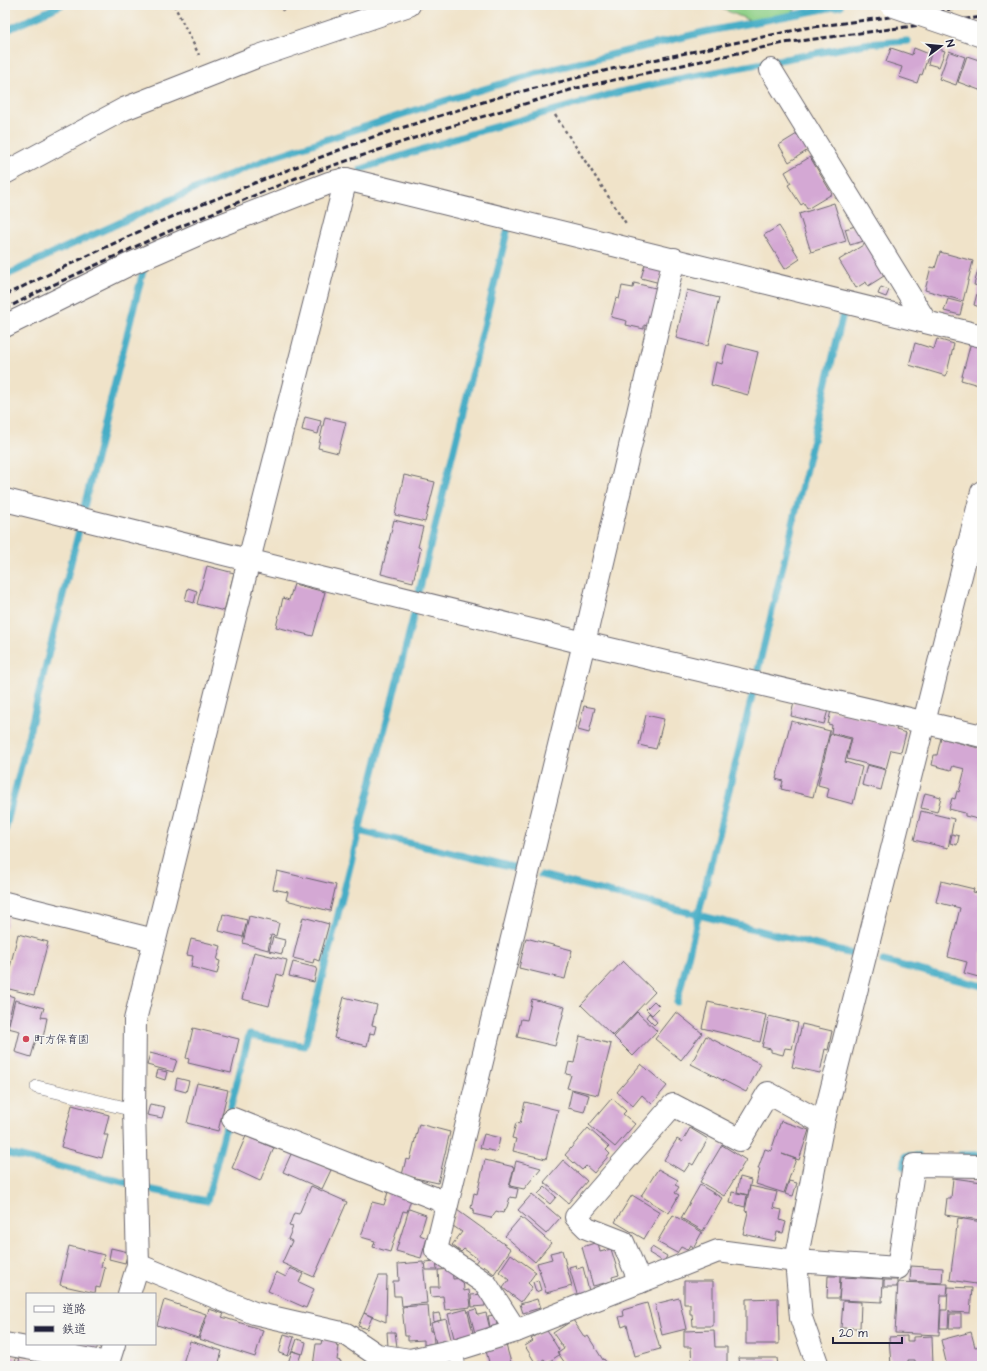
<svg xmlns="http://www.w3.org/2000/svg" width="987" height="1371" viewBox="0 0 987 1371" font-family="'Architects Daughter','Klee One',sans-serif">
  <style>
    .green { fill: #8fd087; stroke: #587961 }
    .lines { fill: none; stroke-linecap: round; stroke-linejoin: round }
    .stream { stroke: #46adc6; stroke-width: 7 }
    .building { fill: #d4a8d4 }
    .service-casing { stroke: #6a666d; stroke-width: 14 }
    .minor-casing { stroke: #6a666d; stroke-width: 24 }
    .tertiary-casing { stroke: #6a666d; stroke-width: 24 }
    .path { stroke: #6a666d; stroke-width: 2.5; stroke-dasharray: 3 3; stroke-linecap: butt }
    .service { stroke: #fff; stroke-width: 13 }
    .minor { stroke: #fff; stroke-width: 22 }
    .tertiary { stroke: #fff; stroke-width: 22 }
    .rail { stroke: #22223b; stroke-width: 3; stroke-dasharray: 6 3; stroke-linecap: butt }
    .trunk-bridge-casing { stroke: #6a666d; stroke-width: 24; stroke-linecap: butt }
    .trunk-bridge { stroke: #fff; stroke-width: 22 }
    .poi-dot { fill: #d1495b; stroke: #f6f6f2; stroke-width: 1.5 }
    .labels { text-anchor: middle; stroke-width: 3; stroke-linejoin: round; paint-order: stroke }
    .poi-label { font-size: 11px; fill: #22223b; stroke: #f6f6f2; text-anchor: start }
  </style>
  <rect width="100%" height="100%" fill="#f6f6f2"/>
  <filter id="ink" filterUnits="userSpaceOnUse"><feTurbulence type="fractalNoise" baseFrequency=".025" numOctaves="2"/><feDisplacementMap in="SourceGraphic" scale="8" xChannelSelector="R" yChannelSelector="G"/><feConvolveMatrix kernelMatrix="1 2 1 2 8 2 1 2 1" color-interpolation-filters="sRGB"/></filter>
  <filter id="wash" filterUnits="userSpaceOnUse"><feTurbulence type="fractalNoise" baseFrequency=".012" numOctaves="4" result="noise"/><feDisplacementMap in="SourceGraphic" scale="16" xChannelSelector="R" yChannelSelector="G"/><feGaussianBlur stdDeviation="0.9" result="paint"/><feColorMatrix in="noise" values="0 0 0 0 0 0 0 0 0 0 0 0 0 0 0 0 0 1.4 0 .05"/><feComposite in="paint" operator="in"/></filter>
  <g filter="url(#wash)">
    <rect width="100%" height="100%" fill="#f0e3c9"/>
    <!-- green -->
    <polygon class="green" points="713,5 796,5 794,12 751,21"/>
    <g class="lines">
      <!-- stream -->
      <g class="stream">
        <polyline points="5,31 61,5"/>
        <polyline points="361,169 473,133 616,93 678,79 865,44 908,41"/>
        <polyline points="5,276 53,253 199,187 273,157 437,103 537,73 704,32 840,6"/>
        <polyline points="83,511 144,267"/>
        <polyline points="419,592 508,228"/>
        <polyline points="757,674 844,310"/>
        <polyline points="5,831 79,530"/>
        <polyline points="359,831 415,610"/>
        <polyline points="541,875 852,954"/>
        <polyline points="883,961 982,986"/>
        <polyline points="677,1002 753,692"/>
        <polyline points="5,1153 127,1183"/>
        <polyline points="960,1155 982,1155"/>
        <polyline points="904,1167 906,1156 918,1156"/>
        <polyline points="148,1189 207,1201 249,1035 305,1046 359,831 518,869"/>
      </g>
    </g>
    <g id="blocks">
      <!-- building -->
      <g class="building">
        <polygon points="279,5 292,5 282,11"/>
        <polygon points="933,47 945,51 939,67 928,64"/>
        <polygon points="891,48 912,55 914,48 929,54 922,75 920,74 917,83 899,77 902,67 886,62"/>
        <polygon points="949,51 965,57 956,85 939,79"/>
        <polygon points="967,56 982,61 982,91 958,82"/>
        <polygon points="797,134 808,150 789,162 779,145"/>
        <polygon points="810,157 832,194 807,209 804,203 801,205 788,185 791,183 785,172"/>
        <polygon points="834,203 846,241 811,252 799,214"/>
        <polygon points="859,225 864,241 850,245 845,229"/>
        <polygon points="779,226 800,259 785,269 764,235"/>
        <polygon points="868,242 885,270 882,272 884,276 868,286 866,282 856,288 839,260"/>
        <polygon points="940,252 973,261 963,301 925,290 931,267 935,268"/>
        <polygon points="646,261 664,265 660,283 641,278"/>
        <polygon points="980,263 982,264 982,308 974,305 979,286 974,285"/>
        <polygon points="634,283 660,289 651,327 644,325 644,329 626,325 627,321 611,317 616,298 619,299 622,286 633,288"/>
        <polygon points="881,287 889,290 886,297 878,294"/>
        <polygon points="687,290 719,298 708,346 676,338"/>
        <polygon points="948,299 963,303 960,315 944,311"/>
        <polygon points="937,339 954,344 946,376 909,365 915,343 934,349"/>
        <polygon points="971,342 982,345 982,386 961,380"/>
        <polygon points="727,344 758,352 748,395 711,385 716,362 722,364"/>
        <polygon points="305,417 321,421 318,434 302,430"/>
        <polygon points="325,417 346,422 338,453 318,448"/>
        <polygon points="404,475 435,482 425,522 395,515"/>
        <polygon points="394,520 423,527 418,547 421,548 413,582 381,574"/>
        <polygon points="207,566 234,573 224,611 197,604"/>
        <polygon points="294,584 325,592 313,636 276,627 283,598 289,600"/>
        <polygon points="188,588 197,591 194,603 185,600"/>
        <polygon points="794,702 828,710 824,724 791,716"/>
        <polygon points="584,706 595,708 589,733 578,730"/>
        <polygon points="831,710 897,727 896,730 906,733 901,752 891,750 886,769 847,759 852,738 831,733 832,725 828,724"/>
        <polygon points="646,715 664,719 656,749 639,745"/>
        <polygon points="791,721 830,731 813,797 781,789 783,781 776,779"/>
        <polygon points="830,734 851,739 845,762 862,767 853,804 827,797 829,788 818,785"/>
        <polygon points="941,738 982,749 982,820 965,816 965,813 949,809 952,798 955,799 957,791 959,792 965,769 953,766 951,770 932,765 934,755 937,755"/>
        <polygon points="867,765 886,770 881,790 862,785"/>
        <polygon points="925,793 941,797 937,812 921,808"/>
        <polygon points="921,811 954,819 948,848 914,840"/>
        <polygon points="952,834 959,836 957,845 950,843"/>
        <polygon points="277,871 336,885 330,911 286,900 288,892 273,889"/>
        <polygon points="941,881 974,889 973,892 982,894 982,978 964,973 967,962 948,957 960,908 936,902"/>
        <polygon points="223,914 247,920 243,937 219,931"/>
        <polygon points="5,916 8,916 6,927 5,927"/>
        <polygon points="249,916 279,923 276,936 271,935 268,950 243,943"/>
        <polygon points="303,917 329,924 319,961 314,959 313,963 293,958"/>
        <polygon points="18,934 48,942 34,995 5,988"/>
        <polygon points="273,937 285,940 282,954 269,951"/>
        <polygon points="526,938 572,950 565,979 519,968"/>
        <polygon points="191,939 221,946 217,960 220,961 217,974 191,967 193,956 187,955"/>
        <polygon points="254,952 287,960 283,976 277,974 269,1006 242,999"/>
        <polygon points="623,961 655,992 613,1036 581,1005"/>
        <polygon points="293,962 317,968 314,982 289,976"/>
        <polygon points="5,994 14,997 6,1031 5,1031"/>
        <polygon points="344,997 377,1005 372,1025 376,1026 374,1034 370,1033 367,1046 334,1038"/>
        <polygon points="532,999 565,1007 555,1046 517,1037 521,1019 527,1020"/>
        <polygon points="15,1000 44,1008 41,1017 47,1018 43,1038 37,1036 31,1057 15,1052 20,1031 8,1028"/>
        <polygon points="654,1001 660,1007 652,1015 646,1009"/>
        <polygon points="708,1002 766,1015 760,1042 702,1028"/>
        <polygon points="637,1012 657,1031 633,1056 614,1037"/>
        <polygon points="676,1012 702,1033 681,1060 655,1039"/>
        <polygon points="649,1013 657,1022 654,1025 646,1017"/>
        <polygon points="769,1016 798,1023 792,1049 785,1048 783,1055 771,1052 771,1049 762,1047"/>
        <polygon points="802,1024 832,1031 828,1050 825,1049 820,1073 792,1067"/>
        <polygon points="193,1028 239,1039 231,1073 188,1063 189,1059 186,1058"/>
        <polygon points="580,1036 611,1044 598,1095 567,1088 571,1075 566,1074 569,1062 574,1063"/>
        <polygon points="706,1036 761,1064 746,1092 691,1064"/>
        <polygon points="150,1053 177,1060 173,1072 147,1065"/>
        <polygon points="641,1064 667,1086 652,1104 642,1095 633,1106 617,1092"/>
        <polygon points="158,1070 167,1072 165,1080 156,1077"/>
        <polygon points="177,1078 189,1081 186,1092 175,1089"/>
        <polygon points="197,1083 228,1090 218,1131 187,1123"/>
        <polygon points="572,1090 589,1095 584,1112 568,1108"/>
        <polygon points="612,1098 626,1111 623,1114 635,1124 615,1147 589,1125"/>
        <polygon points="525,1102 558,1110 546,1159 513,1151 516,1139 512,1138 516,1123 520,1124"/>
        <polygon points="150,1104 165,1107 162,1118 147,1115"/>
        <polygon points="72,1105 109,1115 104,1135 108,1135 102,1158 61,1147"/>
        <polygon points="781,1121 809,1130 799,1160 782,1154 796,1159 784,1193 756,1184 760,1169 758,1169 765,1149 771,1151"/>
        <polygon points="419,1124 450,1132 438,1183 402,1175 406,1159 410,1160"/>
        <polygon points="588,1128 609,1147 606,1150 610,1154 594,1173 586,1166 582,1170 565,1155"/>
        <polygon points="690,1128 708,1139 693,1165 690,1163 684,1172 664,1160 677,1139 682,1142"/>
        <polygon points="484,1134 500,1138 497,1152 480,1148"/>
        <polygon points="246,1136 274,1148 260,1181 232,1168"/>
        <polygon points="722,1145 746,1160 724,1196 700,1182"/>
        <polygon points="292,1152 331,1170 322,1189 283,1172"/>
        <polygon points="485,1160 514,1167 509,1187 518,1189 516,1198 510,1197 507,1207 503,1213 496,1211 491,1218 473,1214 474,1209 471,1208 474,1193 477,1194"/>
        <polygon points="563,1160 587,1181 568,1203 544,1182"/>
        <polygon points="516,1161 541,1168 524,1189 510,1186"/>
        <polygon points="658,1169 678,1180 675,1185 679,1187 675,1193 679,1195 669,1213 641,1196"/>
        <polygon points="740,1177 751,1180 748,1195 737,1192"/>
        <polygon points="953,1178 982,1182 981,1220 945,1215 947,1198 951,1198"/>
        <polygon points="789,1181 797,1183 793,1196 785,1194"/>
        <polygon points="700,1185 722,1198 703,1231 681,1218"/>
        <polygon points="311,1186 347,1202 314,1277 282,1263 292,1241 288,1239 293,1227 289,1226 294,1213 299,1214"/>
        <polygon points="750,1186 777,1192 773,1208 782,1210 780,1220 786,1222 783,1233 777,1232 775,1241 743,1234 748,1212 745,1211"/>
        <polygon points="545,1187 556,1197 550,1204 538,1194"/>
        <polygon points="389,1189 412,1196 407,1212 403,1211 390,1252 373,1247 375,1241 361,1237 372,1202 384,1205"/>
        <polygon points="732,1192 747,1195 745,1207 730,1203"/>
        <polygon points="532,1194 560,1218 546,1234 518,1210"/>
        <polygon points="632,1195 660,1212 644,1239 615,1222"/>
        <polygon points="409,1209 426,1215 420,1235 427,1238 421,1258 396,1251"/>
        <polygon points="457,1210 511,1249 494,1274 484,1266 482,1269 475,1263 478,1259 464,1249 461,1252 452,1245 462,1232 453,1226"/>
        <polygon points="673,1215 702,1232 694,1247 690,1245 687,1250 681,1247 677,1253 657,1242"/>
        <polygon points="521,1217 551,1243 535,1262 505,1236"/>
        <polygon points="958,1218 982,1222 982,1285 950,1280"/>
        <polygon points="598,1242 600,1252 611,1249 619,1275 612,1277 613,1281 593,1286 582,1247"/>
        <polygon points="69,1246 104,1255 101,1267 105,1268 100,1288 96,1287 95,1293 60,1285"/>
        <polygon points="652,1247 667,1256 664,1262 649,1253"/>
        <polygon points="111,1248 128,1252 125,1263 109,1259"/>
        <polygon points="562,1250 572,1286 546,1293 537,1263 552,1259 550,1253"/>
        <polygon points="511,1254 536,1272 528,1283 532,1287 521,1302 503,1288 509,1280 499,1272"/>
        <polygon points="436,1261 437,1270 426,1270 425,1262"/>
        <polygon points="423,1262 427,1303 402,1306 401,1296 394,1296 393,1281 399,1281 398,1264"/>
        <polygon points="576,1265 577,1269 583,1267 589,1291 577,1294 569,1267"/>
        <polygon points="911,1266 943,1268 942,1283 910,1281"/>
        <polygon points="290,1268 303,1274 299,1282 314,1289 306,1308 268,1291 276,1272 286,1277"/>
        <polygon points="452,1269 453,1279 463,1278 464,1291 469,1290 471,1307 445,1310 443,1296 431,1297 430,1287 439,1287 438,1270"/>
        <polygon points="379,1276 387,1276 386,1322 364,1313"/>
        <polygon points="828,1276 840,1276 839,1298 827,1298"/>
        <polygon points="841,1277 883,1279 882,1302 839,1300"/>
        <polygon points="538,1280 541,1290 536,1292 533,1282"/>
        <rect x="884" y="1280" width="13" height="7"/>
        <polygon points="684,1281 713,1281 713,1326 693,1326 692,1314 690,1314 690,1304 684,1304"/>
        <polygon points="898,1282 948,1284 947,1295 941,1295 939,1335 895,1333"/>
        <polygon points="948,1287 972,1288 970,1313 950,1312 949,1310 948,1328 940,1328 941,1310 947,1310"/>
        <polygon points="484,1294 485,1306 472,1307 471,1295"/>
        <polygon points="679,1298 686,1329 662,1335 655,1304"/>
        <polygon points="778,1298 779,1344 746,1344 746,1299"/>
        <polygon points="537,1299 540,1308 523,1313 520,1304"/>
        <polygon points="164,1300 206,1314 198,1338 157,1325"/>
        <polygon points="843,1301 861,1302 860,1328 841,1328"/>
        <polygon points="647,1303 660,1349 635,1356 627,1325 622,1327 619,1317 624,1316 623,1310"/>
        <polygon points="428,1305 430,1331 433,1331 434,1343 424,1345 424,1340 408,1341 408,1336 405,1336 402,1307"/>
        <polygon points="209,1309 224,1314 222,1317 263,1330 255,1357 199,1339"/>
        <polygon points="467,1309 473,1333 454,1338 448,1314"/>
        <polygon points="476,1309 478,1315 486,1313 490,1329 475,1333 469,1311"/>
        <polygon points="364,1313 372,1317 367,1329 358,1326"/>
        <polygon points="439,1313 441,1320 434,1322 433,1314"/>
        <polygon points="950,1314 961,1314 961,1328 949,1328"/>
        <polygon points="495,1315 497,1325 490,1327 488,1316"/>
        <polygon points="446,1319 451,1339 436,1343 431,1323"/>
        <polygon points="573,1320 585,1338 588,1336 603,1360 604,1359 609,1366 567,1366 558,1353 564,1349 553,1333"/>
        <polygon points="546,1329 559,1350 557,1352 559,1355 547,1363 544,1359 536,1364 525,1346 533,1341 531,1339"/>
        <polygon points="714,1330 715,1347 727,1347 727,1366 692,1366 691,1347 684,1347 684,1331"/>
        <polygon points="387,1332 395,1332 397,1347 388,1347"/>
        <polygon points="971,1332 975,1347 982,1346 982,1366 947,1366 941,1340"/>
        <polygon points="284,1334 294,1337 288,1356 279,1353"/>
        <polygon points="907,1336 907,1341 913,1341 913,1337 932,1336 933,1366 915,1366 915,1360 908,1360 908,1366 891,1366 889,1337"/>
        <polygon points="297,1339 306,1342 303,1354 293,1351"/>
        <polygon points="322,1340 337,1342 336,1346 339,1347 337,1360 341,1361 340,1366 313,1366 316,1344 321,1344"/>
        <polygon points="190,1341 222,1351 218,1366 182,1366"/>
        <polygon points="66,1344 98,1344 96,1352"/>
        <polygon points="506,1345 512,1366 490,1366 486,1351"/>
        <polygon points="292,1351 301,1354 297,1366 287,1366"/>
        <polygon points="5,1355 16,1357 15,1366 5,1366"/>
        <polygon points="20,1357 51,1363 51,1366 18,1366"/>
        <polygon points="739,1358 777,1358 778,1366 740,1366"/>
      </g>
    </g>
  </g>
  <g filter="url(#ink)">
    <use href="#blocks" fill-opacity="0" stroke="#6a666d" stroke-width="1"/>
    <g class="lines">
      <defs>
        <g id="service">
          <polyline points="37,1087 134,1110"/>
          <polyline points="455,1350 459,1366"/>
        </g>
        <g id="minor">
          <polyline points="771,70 926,322"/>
          <polyline points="5,173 124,109 256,57 409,5"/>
          <polyline points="5,326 128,265 208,230 329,183 346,179"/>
          <polyline points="5,500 584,643 982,736"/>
          <polyline points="5,903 154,940"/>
          <polyline points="233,1119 447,1203"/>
          <polyline points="138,1265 254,1313 346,1334 377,1355 410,1360 455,1350 516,1331 718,1251 796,1261 898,1268 914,1165 982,1166"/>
          <polyline points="640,1282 623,1242 587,1228 576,1217 673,1105 740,1140 768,1093 823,1123"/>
          <polyline points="129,1294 138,1265 134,1110 135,1020 249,560 346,179 982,336"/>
          <polyline points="516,1331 486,1284 436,1250 584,643 674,259"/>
          <polyline points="5,1344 108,1363"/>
          <polyline points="107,1366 114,1344"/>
        </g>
        <polyline id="tertiary" points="818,1366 801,1318 796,1261 823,1123 982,492"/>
      </defs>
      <!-- service casing -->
      <use href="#service" class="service-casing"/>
      <!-- minor casing -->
      <use href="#minor" class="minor-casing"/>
      <!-- tertiary casing -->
      <use href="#tertiary" class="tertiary-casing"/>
      <!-- path -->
      <g class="path">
        <polyline points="174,5 199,55"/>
        <polyline points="555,115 627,225"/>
      </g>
      <!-- service -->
      <use href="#service" class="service"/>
      <!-- minor -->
      <use href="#minor" class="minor"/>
      <!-- tertiary -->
      <use href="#tertiary" class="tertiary"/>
      <!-- rail -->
      <g class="rail">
        <polyline points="5,295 157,223 267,178 373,137 499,97 620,67 805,28 982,5"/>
        <polyline points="5,309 38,292 165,233 296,178 435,131 577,88 784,43 982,17"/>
      </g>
      <defs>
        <polyline id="trunk-bridge" points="891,5 982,36"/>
      </defs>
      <!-- trunk-bridge casing -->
      <use href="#trunk-bridge" class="trunk-bridge-casing"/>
      <!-- trunk-bridge -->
      <use href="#trunk-bridge" class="trunk-bridge"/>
    </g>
  </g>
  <!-- markers -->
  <circle class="poi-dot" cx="26" cy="1039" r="4"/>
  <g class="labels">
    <!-- poi labels -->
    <g class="poi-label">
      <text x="34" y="1043">町方保育園</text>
    </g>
  </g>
  <!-- margin -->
  <rect width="987" height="1371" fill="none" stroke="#f6f6f2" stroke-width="20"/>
  <!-- legend -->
  <rect x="26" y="1293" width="130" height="52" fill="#f6f6f2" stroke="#a1a1a9"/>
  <rect x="34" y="1306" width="20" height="6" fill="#ffffff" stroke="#a1a1a9"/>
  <text x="62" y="1313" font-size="12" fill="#22223b">道路</text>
  <rect x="34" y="1326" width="20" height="6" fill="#22223b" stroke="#a1a1a9"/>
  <text x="62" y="1333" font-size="12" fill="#22223b">鉄道</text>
  <!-- north arrow -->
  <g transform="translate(941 46) rotate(74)" stroke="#f6f6f2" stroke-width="3" paint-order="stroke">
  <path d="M0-3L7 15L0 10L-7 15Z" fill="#22223b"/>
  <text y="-6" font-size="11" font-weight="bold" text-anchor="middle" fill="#22223b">N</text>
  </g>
  <!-- scale -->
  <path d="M833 1337v6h69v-6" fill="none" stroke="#22223b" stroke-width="2"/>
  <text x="839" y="1337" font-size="12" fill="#22223b" stroke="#f6f6f2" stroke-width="3" paint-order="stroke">20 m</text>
</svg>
